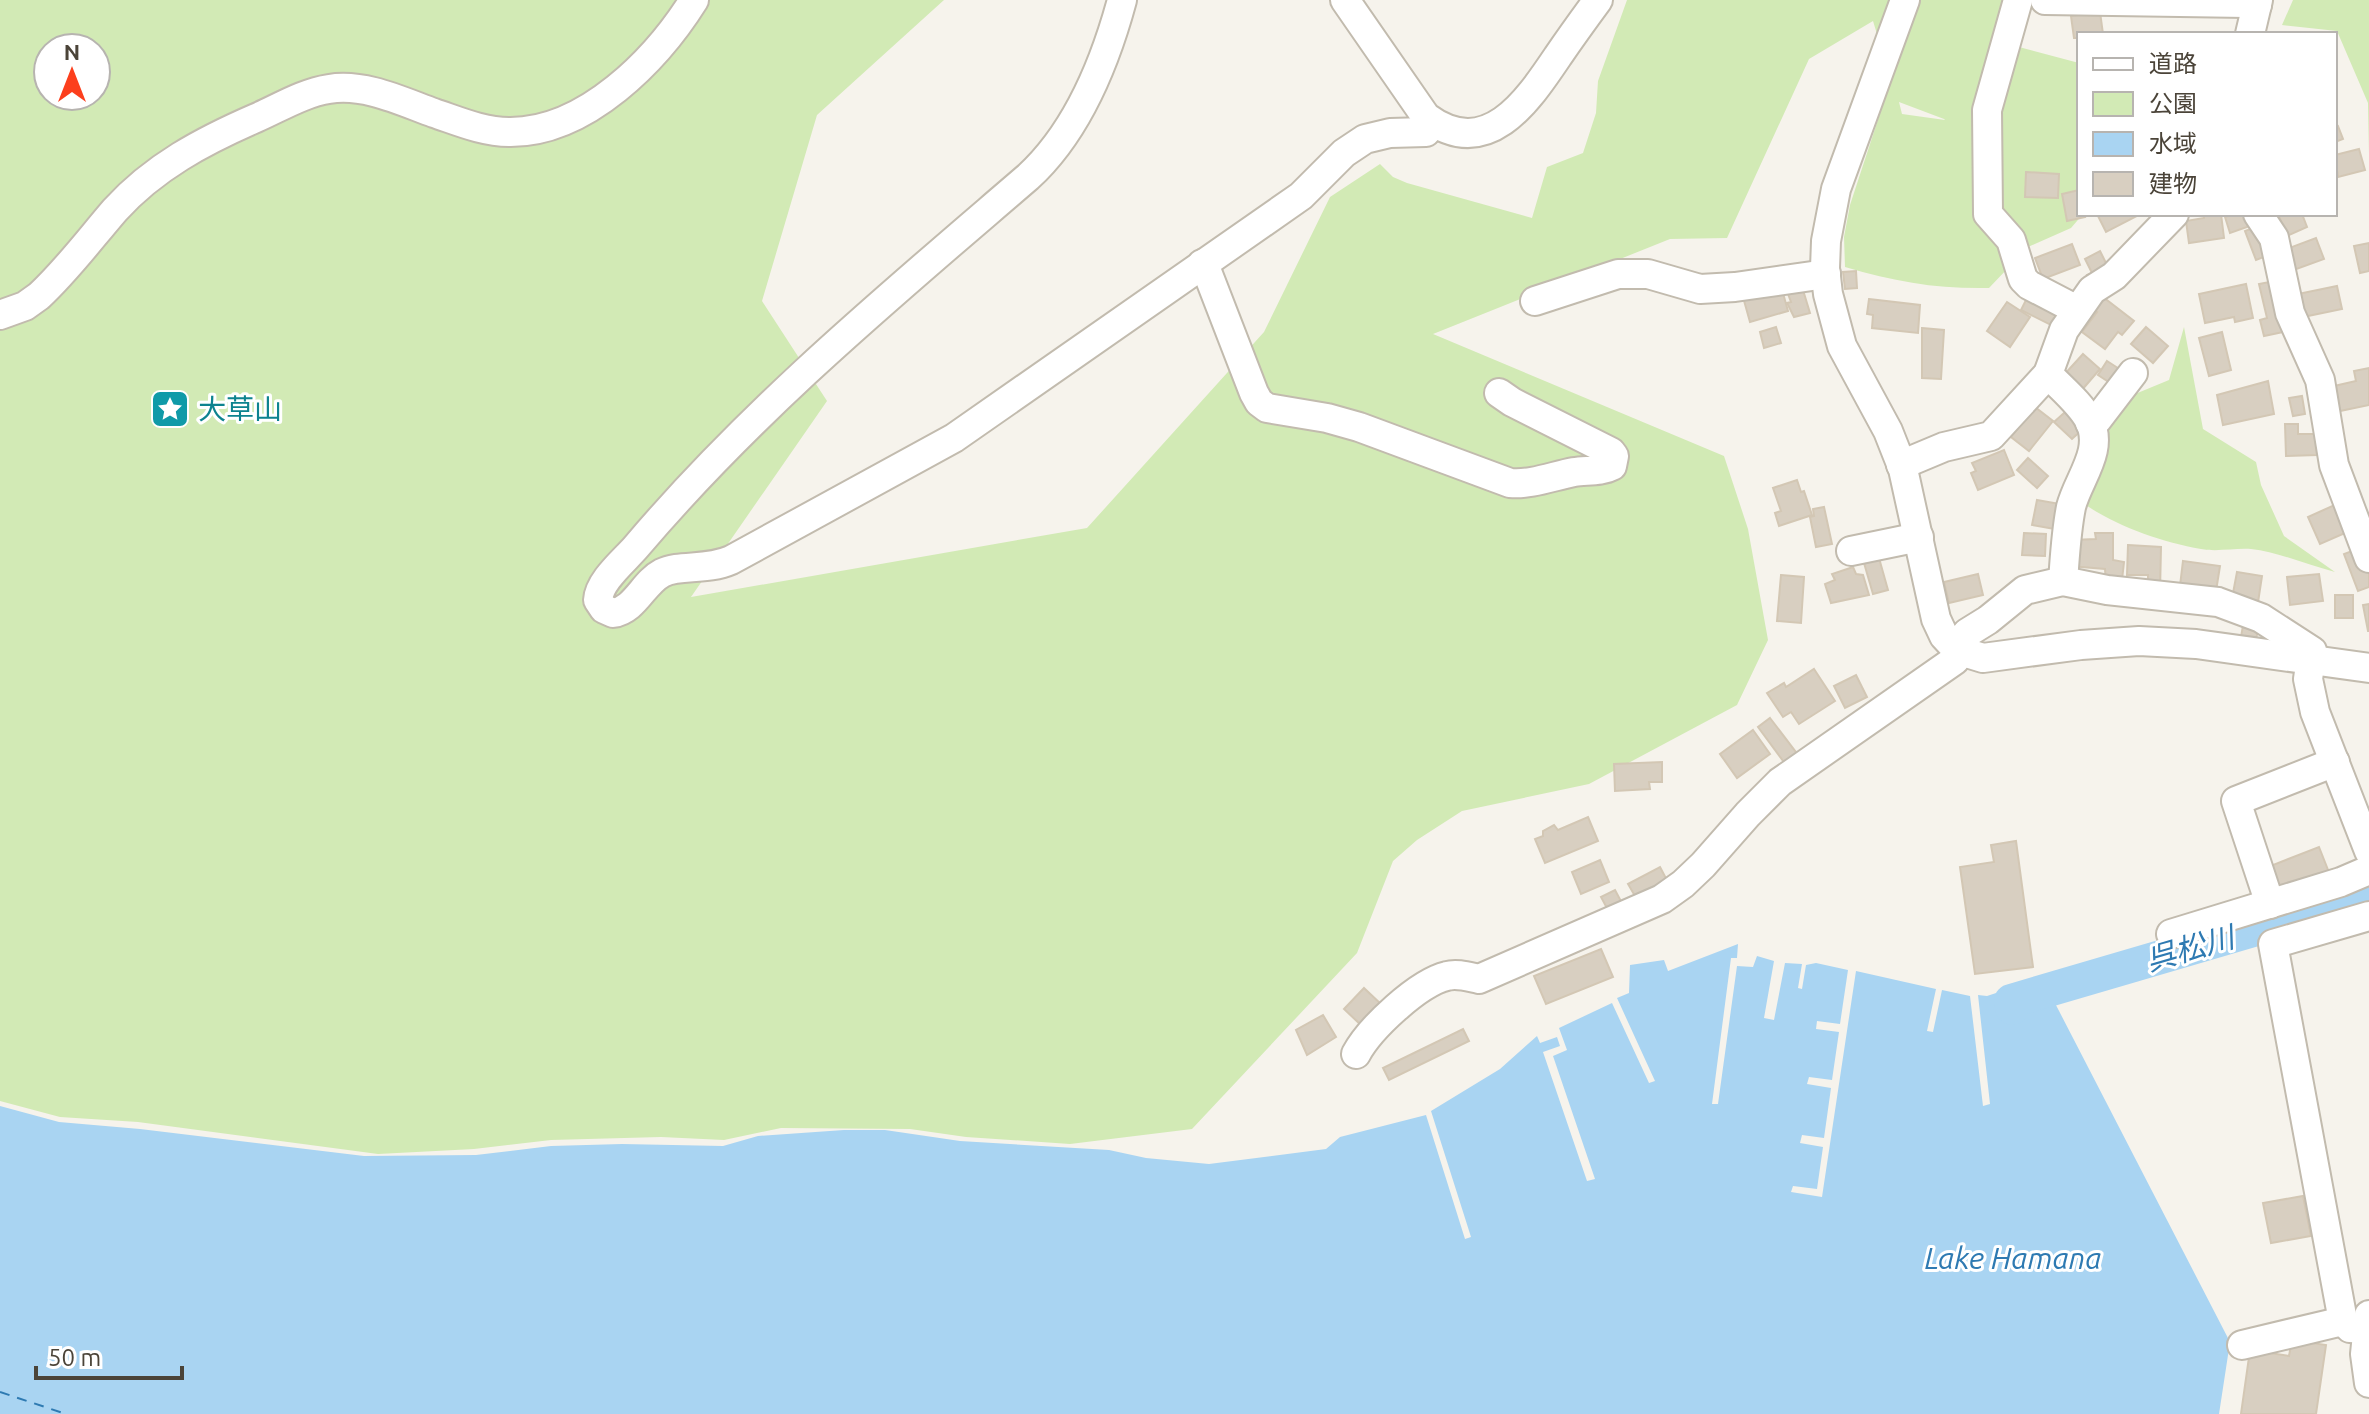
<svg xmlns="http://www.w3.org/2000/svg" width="2369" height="1414" viewBox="0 0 2369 1414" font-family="Ubuntu,'Noto Sans JP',sans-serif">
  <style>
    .green { fill: #d2eab5; fill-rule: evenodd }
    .water { fill: #a9d4f2 }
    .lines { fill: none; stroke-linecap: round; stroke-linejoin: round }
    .river { stroke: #a9d4f2; stroke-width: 34 }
    .ferry { stroke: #2e7ab2; stroke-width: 2; stroke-dasharray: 10 8; stroke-linecap: butt }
    .building { fill: #d8cfc1; stroke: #d3c7b4; stroke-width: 2 }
    .minor-casing { stroke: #c2bbae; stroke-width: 32 }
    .minor { stroke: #fff; stroke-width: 28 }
    .labels { text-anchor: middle; stroke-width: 6; stroke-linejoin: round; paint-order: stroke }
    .culture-label { font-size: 28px; fill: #0d838f; stroke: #fff; text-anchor: start }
    .water-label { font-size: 30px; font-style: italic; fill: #2e7ab2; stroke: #fff }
  </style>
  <rect width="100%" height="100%" fill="#f6f3ec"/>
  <!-- green -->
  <g class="green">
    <path d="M0,0H944L817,115L762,301L827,401L691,597L1087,528L1264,332L1330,197L1380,164L1393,177L1407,183L1532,218L1547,167L1583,153L1596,113L1598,81L1627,0H2013L2019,47L2079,63V214H2083L2071,228L2028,247L1989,288C1937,289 1896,282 1845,267L1844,237L1850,205L1891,80L1873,21L1809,59L1727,238L1670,239L1433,334L1724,456L1748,529L1768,640L1737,705L1589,784L1462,811L1417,840L1393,861L1357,953L1192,1129L1070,1144L966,1137L910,1129L781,1128L724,1140L661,1137L551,1140L474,1149L378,1154L138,1122L60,1117L0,1101ZM48,48H96V96H48ZM1899,102L1944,119L1945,120L1902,114Z"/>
    <polygon points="2293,0 2369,0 2369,154 2368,103 2337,31 2282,25"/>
    <path d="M2184,327L2203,429L2256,462L2261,485L2284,536L2335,572C2308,565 2278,552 2251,549C2234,548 2217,552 2201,549C2160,542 2113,525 2080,501L2078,488L2123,399L2169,380Z"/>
  </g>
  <!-- water -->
  <polygon class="water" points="1738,944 1737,958 1731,958 1712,1104 1718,1104 1737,966 1753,967 1757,956 1774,961 1764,1018 1774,1020 1785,963 1802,964 1798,988 1802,989 1806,965 1816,963 1848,970 1840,1024 1817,1021 1816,1029 1839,1032 1832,1080 1809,1077 1807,1084 1831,1088 1824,1138 1802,1135 1800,1143 1823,1147 1817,1189 1793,1186 1791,1192 1822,1197 1856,971 1936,989 1927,1031 1933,1032 1942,990 1970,996 1983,1106 1990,1104 1978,995 1987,996 2042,978 2230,1342 2219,1414 0,1414 0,1106 59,1122 140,1129 364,1156 476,1155 551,1146 622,1144 723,1146 758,1136 844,1130 885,1130 960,1141 1109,1150 1146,1158 1209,1164 1326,1149 1340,1137 1426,1115 1465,1239 1471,1237 1431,1111 1500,1069 1537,1036 1540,1043 1557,1037 1560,1046 1543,1052 1587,1181 1595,1179 1553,1056 1567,1050 1559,1028 1612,1003 1649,1083 1655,1081 1617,998 1629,993 1630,965 1664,960 1668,971"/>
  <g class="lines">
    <!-- river -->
    <polyline class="river" points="2012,1008 2011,1001 2369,896"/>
    <!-- ferry -->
    <polyline class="ferry" points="0,1392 66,1414"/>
  </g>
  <!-- building -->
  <g class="building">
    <polygon points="2100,12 2103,34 2079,34 2079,38 2074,38 2071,16"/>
    <polygon points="2338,126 2343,139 2335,142 2335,127"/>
    <polygon points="2359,149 2365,170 2338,177 2335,155"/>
    <polygon points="2026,172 2059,174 2058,198 2025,197"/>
    <polygon points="2079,190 2079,214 2084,214 2085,217 2067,221 2062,194"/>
    <polygon points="2097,214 2137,214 2137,216 2106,232"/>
    <polygon points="2204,214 2221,214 2224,238 2189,243 2186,221 2204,218"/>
    <polygon points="2235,214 2246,214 2250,226 2230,233 2225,217"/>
    <polygon points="2282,214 2302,214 2307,227 2287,236 2279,216"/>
    <polygon points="2258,226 2269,255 2256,260 2245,231"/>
    <polygon points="2316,238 2324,259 2291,271 2284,250"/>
    <polygon points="2369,243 2369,271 2360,273 2354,246"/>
    <polygon points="2072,244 2080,265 2043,279 2035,258"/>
    <polygon points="2100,251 2110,271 2093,287 2087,275 2092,273 2085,259"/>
    <polygon points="1856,271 1857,288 1845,289 1843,272"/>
    <polygon points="2275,281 2288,331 2264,336 2260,320 2267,318 2259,284"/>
    <polygon points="2246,284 2253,318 2235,322 2234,317 2205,323 2199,294"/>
    <polygon points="1781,286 1788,311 1750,322 1743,297"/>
    <polygon points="2337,286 2342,309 2303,317 2298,294"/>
    <polygon points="1803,290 1810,313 1794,317 1787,303 1791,302 1788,294"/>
    <polygon points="2029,294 2069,309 2059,329 2021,310"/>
    <polygon points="2103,297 2134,321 2122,335 2118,332 2105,349 2082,332 2097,312 2093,310"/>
    <polygon points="1869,299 1920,305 1918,333 1872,328 1873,315 1867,314"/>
    <polygon points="2007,302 2030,317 2010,347 1987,331"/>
    <polygon points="1776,327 1781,343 1764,348 1760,332"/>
    <polygon points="2146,327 2168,346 2153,363 2131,344"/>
    <polygon points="1922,328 1944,330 1941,379 1922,378"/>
    <polygon points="2222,332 2231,370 2209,376 2199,338"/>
    <polygon points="2083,354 2100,369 2081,391 2063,376"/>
    <polygon points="2107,361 2124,372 2115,386 2098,375"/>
    <polygon points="2369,368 2369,405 2340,411 2334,386 2356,381 2354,371"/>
    <polygon points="2268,381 2274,414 2223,425 2217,395"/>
    <polygon points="2302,396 2305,414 2293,416 2289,398"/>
    <polygon points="2035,407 2053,421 2029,451 2011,437"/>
    <polygon points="2065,412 2083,429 2072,439 2054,422"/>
    <polygon points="2285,424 2298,424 2298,434 2316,434 2317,455 2286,456"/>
    <polygon points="2004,450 2014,475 1978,490 1971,473 1976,471 1972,463"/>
    <polygon points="2028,458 2048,476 2037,488 2017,470"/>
    <polygon points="1797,480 1801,492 1804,491 1812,515 1779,526 1775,513 1781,511 1773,488"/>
    <polygon points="2037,500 2060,504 2055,529 2032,525"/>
    <polygon points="2339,503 2352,530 2320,544 2308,517"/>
    <polygon points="1824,507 1832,544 1816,547 1810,517 1814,516 1813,509"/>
    <polygon points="2024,533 2046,534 2045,556 2022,555"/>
    <polygon points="2095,533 2113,533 2113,560 2124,562 2121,589 2106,585 2105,569 2070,566 2072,540 2096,539"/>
    <polygon points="2128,545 2161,547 2160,592 2148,591 2148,575 2127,575"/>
    <polygon points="2360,548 2369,574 2369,587 2358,591 2344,554"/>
    <polygon points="1879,558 1888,590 1873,594 1864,563"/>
    <polygon points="2183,561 2220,566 2216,591 2180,586"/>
    <polygon points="1853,567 1856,574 1863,575 1869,595 1831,603 1825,584 1835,580 1832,574"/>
    <polygon points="2237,572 2262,576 2257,609 2231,604"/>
    <polygon points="1978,574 1983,595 1949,603 1944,582"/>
    <polygon points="2319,574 2323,601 2290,605 2287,577"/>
    <polygon points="1781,575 1804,577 1801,623 1777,621"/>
    <rect x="2335" y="595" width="18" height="23"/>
    <polygon points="2369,604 2369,631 2368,631 2363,605"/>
    <polygon points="2244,620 2259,623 2256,640 2241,637"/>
    <polygon points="1814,669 1835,701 1799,724 1791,712 1783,717 1767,693 1784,683 1786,687"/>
    <polygon points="1856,675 1867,697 1845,708 1834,686"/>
    <polygon points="1770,718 1802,760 1789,769 1758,727"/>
    <polygon points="1753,730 1770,754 1737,778 1720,754"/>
    <polygon points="1662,762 1662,782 1649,782 1650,789 1615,791 1614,764"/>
    <polygon points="1588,817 1598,841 1545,863 1535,839 1543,836 1543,831 1554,825 1558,830"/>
    <polygon points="2016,841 2033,967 1975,974 1960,867 1994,862 1991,845"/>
    <polygon points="2319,847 2330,875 2280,896 2268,867"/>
    <polygon points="1600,860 1609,882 1581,894 1572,872"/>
    <polygon points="1660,867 1670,886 1639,903 1628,884"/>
    <polygon points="1615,890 1623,905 1609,912 1601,897"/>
    <polygon points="1601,949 1613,977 1546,1004 1534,976"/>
    <polygon points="1364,988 1382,1005 1362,1026 1344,1009"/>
    <polygon points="1323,1015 1336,1037 1307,1055 1296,1030"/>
    <polygon points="1463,1029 1469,1041 1389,1080 1383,1068"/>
    <polygon points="2303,1196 2311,1236 2271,1243 2263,1203"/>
    <polygon points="2292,1340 2326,1345 2316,1414 2241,1414 2250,1350 2289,1356"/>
  </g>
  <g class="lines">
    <defs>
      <g id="minor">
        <path d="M1122,0C1105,63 1077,132 1028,177C892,294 753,409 636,547C624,561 599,581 598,600L604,609L613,613C635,610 643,583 662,573C680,564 706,571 731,560L954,438L1301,196L1344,153L1365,139L1390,133L1426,132L1433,123"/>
        <path d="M1345,0L1426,117C1487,162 1527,102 1558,56C1571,37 1584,19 1598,0"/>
        <polyline points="1905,0 1836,189 1826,241 1825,268 1828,294 1842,346 1888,431 1903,469 1936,619 1944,636 1957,650 1983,658 2081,645 2139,641 2196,644 2369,668"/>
        <polyline points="2018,0 1987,110 1988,214 2011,240 2023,279 2029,285 2077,310"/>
        <polyline points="2045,0 2247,3 2257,5"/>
        <polyline points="2250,34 2258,0"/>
        <polyline points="2258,214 2274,238 2290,313 2320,380 2334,465 2369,558"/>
        <path d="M1202,264L1208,274L1254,393L1259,402L1267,408L1327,418L1359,427L1510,483C1531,485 1553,476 1574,472C1586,470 1601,472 1612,466L1614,456L1611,452L1512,402L1499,393"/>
        <polyline points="1535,301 1618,274 1648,274 1700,289 1735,287 1826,274"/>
        <path d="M0,315L25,306L39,296C67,270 90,239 115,210C154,167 203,141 256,118C279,108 303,93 329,89C364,83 401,101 434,113C458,121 483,132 509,132C586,133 657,59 694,0"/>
        <polyline points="2090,423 2097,420 2133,373"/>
        <polyline points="1901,465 1944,447 1991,436 2048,374"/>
        <polyline points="1851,551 1919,537"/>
        <path d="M2063,581C2065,556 2066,532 2071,507C2078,479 2105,450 2089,420C2080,403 2061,388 2048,374L2064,330L2092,290L2114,276L2174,214"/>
        <polyline points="1955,648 1967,633 1988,620 2025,590 2063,581 2107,590 2218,602 2261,618 2312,651 2308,679 2315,712 2369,851"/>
        <polyline points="2270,904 2236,801 2335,762"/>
        <polyline points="2171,934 2341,882 2369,870"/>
        <path d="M1356,1054C1370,1028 1418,983 1447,976C1457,973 1469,977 1479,979L1662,899L1683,884L1703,865L1748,814L1780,782L1955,660L1960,651"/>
        <polyline points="2369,1315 2365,1354 2369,1383"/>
        <polyline points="2368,1329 2350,1328 2343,1321 2273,944 2369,916"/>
        <polyline points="2242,1345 2343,1321"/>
      </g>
    </defs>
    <!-- minor casing -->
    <use href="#minor" class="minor-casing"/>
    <!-- minor -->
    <use href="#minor" class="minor"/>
  </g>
  <!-- icons -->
  <defs>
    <symbol id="sight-square" viewBox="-11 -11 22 22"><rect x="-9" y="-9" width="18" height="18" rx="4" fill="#0f9aa8" stroke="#fff"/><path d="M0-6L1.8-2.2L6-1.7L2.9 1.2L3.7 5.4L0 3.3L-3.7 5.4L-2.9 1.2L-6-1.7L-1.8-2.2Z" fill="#fff"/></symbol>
  </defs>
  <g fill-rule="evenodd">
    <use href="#sight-square" x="148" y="387" width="44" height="44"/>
  </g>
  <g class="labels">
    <!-- culture labels -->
    <g class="culture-label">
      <text x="198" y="419">大草山</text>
    </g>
    <!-- water labels -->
    <g class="water-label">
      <text transform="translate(2190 949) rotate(-16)" y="10">呉松川</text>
      <text x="2013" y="1269">Lake Hamana</text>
    </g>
  </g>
  <!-- legend -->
  <rect x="2077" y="32" width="260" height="184" fill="#ffffff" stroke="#b7b4b0" stroke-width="2"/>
  <rect x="2093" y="58" width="40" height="12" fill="#ffffff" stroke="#b7b4b0" stroke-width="2"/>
  <text x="2149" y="72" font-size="24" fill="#4b4439">道路</text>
  <rect x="2093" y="92" width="40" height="24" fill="#d2eab5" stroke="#b7b4b0" stroke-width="2"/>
  <text x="2149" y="112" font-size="24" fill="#4b4439">公園</text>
  <rect x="2093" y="132" width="40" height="24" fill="#a9d4f2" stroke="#b7b4b0" stroke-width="2"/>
  <text x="2149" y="152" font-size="24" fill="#4b4439">水域</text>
  <rect x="2093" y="172" width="40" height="24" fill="#d8cfc1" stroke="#b7b4b0" stroke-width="2"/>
  <text x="2149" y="192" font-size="24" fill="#4b4439">建物</text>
  <!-- north arrow -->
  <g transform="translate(72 72)"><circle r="38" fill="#ffffff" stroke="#b7b4b0" stroke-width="2"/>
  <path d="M0-6L14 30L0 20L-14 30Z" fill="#fc3f1d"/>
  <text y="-12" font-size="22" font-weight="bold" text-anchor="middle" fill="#4b4439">N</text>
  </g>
  <!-- scale -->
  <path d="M36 1366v12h146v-12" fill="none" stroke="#4b4439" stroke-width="4"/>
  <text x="48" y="1366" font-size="24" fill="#4b4439" stroke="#ffffff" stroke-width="6" paint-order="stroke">50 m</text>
</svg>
